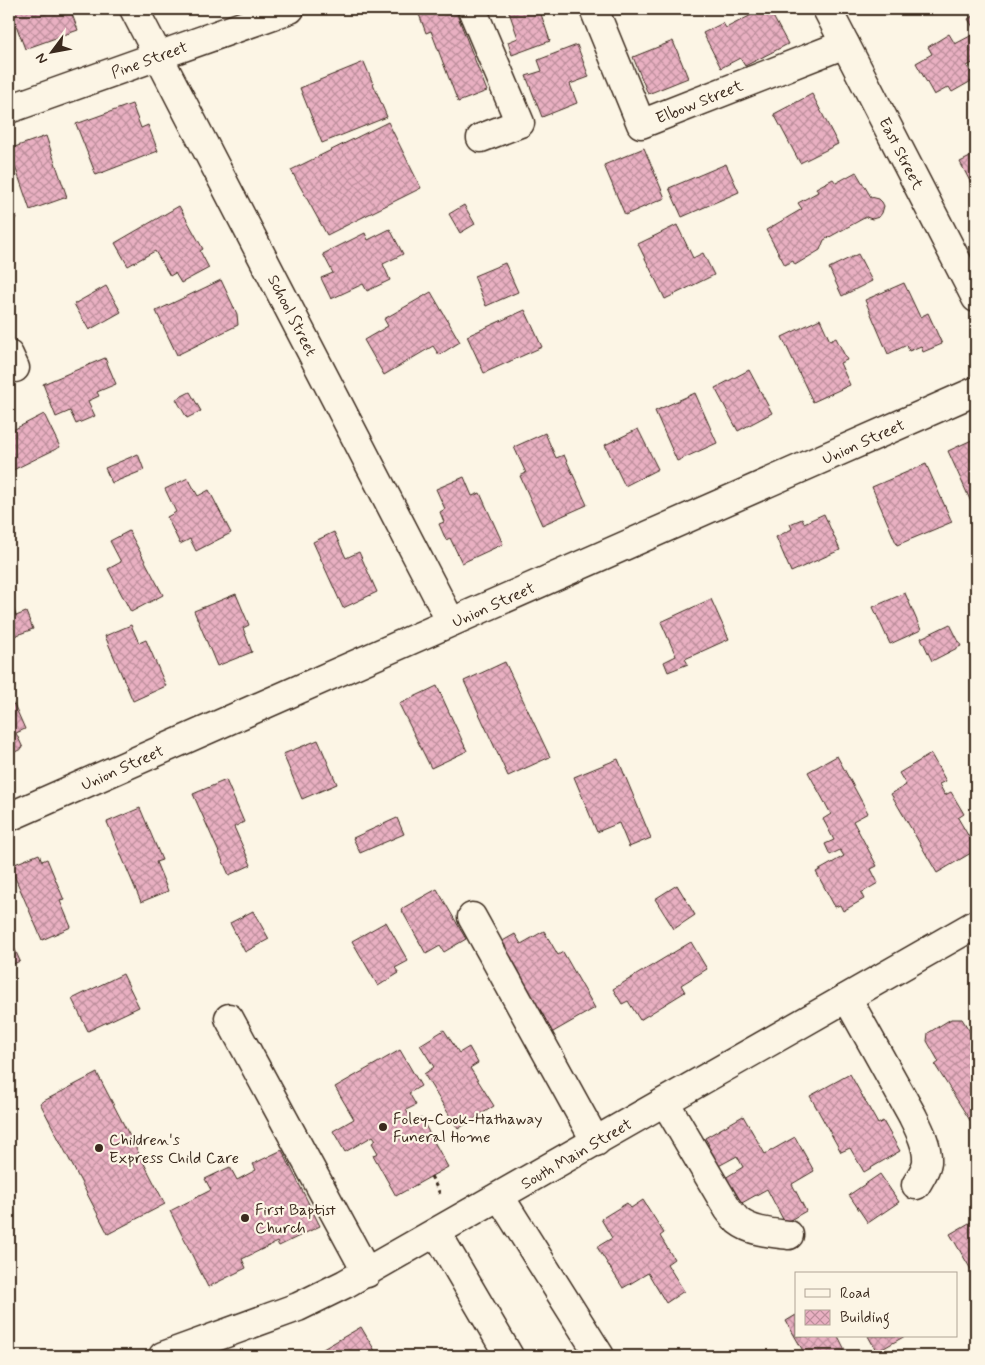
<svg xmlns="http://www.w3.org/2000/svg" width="985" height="1365" viewBox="0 0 985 1365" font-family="Mynerve,sans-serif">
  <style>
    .building { fill: url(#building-cross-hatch); stroke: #3b2a1e }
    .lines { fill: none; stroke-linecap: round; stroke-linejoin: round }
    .minor-casing { stroke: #3b2a1e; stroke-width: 31 }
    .major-casing { stroke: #3b2a1e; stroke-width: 31 }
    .path { stroke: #3b2a1e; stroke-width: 3; stroke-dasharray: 4 4; stroke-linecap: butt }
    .minor { stroke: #fcf5e5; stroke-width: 28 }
    .major { stroke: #fcf5e5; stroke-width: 28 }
    .poi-dot { fill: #3b2a1e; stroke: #fcf5e5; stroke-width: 2 }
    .labels { text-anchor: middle; stroke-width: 4.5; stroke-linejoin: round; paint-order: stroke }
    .street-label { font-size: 16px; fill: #3b2a1e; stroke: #fcf5e5 }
    .poi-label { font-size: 16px; fill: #3b2a1e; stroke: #fcf5e5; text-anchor: start }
  </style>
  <defs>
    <pattern id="building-cross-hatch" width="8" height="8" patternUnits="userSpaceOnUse" patternTransform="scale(1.25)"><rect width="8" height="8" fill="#e9b0c2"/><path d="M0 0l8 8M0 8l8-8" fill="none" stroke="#be8f9d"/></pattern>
  </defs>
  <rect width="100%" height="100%" fill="#fcf5e5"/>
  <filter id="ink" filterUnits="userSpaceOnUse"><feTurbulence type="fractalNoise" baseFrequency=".02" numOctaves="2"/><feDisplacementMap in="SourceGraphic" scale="10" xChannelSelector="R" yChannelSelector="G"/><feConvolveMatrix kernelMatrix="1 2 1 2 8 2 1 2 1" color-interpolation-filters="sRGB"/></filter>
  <g filter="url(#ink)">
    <!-- building -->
    <g class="building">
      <polygon points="10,9 70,9 78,30 25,49"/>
      <polygon points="417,9 455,9 487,91 458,102 431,31 426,33"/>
      <polygon points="508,9 547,9 540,11 550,41 512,55 508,42 518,38"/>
      <polygon points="763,9 769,9 788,44 745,66 740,58 721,68 703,33 723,23 726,28"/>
      <polygon points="882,9 896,9 885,15"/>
      <polygon points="976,14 976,32 968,19"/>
      <polygon points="976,33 976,61 967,66 975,79 952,92 949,87 934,95 916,63 932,54 928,47 949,34 955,44"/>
      <polygon points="673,41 688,78 648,94 633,57"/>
      <polygon points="577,45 589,77 570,84 577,103 542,117 526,76 542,71 538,60"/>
      <polygon points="364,62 387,117 322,143 300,88"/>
      <polygon points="812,94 838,144 800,163 774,114"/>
      <polygon points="132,104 141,128 148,125 158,151 96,175 76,124"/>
      <polygon points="388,122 421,188 327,235 291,170"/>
      <polygon points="46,136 67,197 30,210 9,149"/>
      <polygon points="644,148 665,198 625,215 604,165"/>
      <polygon points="976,154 976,193 960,162"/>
      <polygon points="726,164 739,192 682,217 669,188"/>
      <polygon points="856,172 871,197 879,199 882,202 884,206 882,213 879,217 872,219 866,217 824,240 820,250 795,265 793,261 785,265 766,230 802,209 798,203 818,192 816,188 833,179 836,183"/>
      <polygon points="9,194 17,218 9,221"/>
      <polygon points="464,205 475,224 460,233 449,214"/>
      <polygon points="179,206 203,249 200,251 209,268 181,283 175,273 170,276 155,251 128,266 115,243"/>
      <polygon points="677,225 693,258 703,253 714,275 665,299 638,244"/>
      <polygon points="390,229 403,254 383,264 390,280 367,291 363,284 331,299 321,278 333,273 323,254 365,233 368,240"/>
      <polygon points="858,254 872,281 842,296 829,268"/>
      <polygon points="505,263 518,292 486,306 474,276"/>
      <polygon points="221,280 237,314 238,325 177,355 156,311"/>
      <polygon points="904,283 920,317 928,313 942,344 923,352 921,346 909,351 907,345 888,354 865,300"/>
      <polygon points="106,286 121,312 89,330 74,304"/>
      <polygon points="431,292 460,342 439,355 433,346 384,375 364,340 388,326 384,319"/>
      <polygon points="525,310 542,347 484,373 467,336"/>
      <polygon points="820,319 830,341 836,338 847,360 840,363 850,385 813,402 782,337"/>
      <polygon points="105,358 116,384 97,392 99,396 88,401 95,416 76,424 70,411 56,417 43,384"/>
      <polygon points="749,370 772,413 738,431 715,388"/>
      <polygon points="190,392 201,411 187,418 176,399"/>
      <polygon points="695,393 717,443 677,461 655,411"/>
      <polygon points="44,414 60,447 9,472 9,432"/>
      <polygon points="638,429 658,469 625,486 605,445"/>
      <polygon points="545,433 556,458 564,455 587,505 542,525 520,476 526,473 514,447"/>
      <polygon points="976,438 976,513 948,451"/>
      <polygon points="138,454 144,470 112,483 105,468"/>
      <polygon points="926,464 952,522 897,545 872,487"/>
      <polygon points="464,477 472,496 480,493 503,544 462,563 450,538 446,540 439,524 444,522 440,512 445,509 436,489"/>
      <polygon points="188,478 198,496 209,490 231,533 196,551 190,539 180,544 167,517 176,512 165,489"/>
      <polygon points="824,514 840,550 791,572 776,537 792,529 790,524 802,519 804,523"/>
      <polygon points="129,531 163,595 131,612 108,569 121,562 110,541"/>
      <polygon points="334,532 346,558 359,552 377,592 343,608 313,542"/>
      <polygon points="905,593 921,630 890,644 873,607"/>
      <polygon points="236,594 249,625 243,628 252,652 217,666 194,611"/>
      <polygon points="711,599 729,639 685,659 688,664 668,672 664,662 676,656 661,622"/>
      <polygon points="13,607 16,616 26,612 33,629 9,638 9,608"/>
      <polygon points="950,624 961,646 932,661 921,638"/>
      <polygon points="131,625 139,643 146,640 166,686 133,701 105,636"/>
      <polygon points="505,662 550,757 508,776 464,681"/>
      <polygon points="437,686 467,751 431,768 399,704"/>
      <polygon points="14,704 25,729 16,733 23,748 9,755 9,706"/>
      <polygon points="318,740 337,784 302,799 283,754"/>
      <polygon points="931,754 946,781 939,784 945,795 951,792 964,814 958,818 976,849 976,850 937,873 891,794 906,785 899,773"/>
      <polygon points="837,756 868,813 853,821 877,866 871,869 878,883 861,893 864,899 843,911 840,905 835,907 816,872 844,856 840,850 830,855 825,844 834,840 823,819 831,814 808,772"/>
      <polygon points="618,759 651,838 629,847 619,823 597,832 574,777"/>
      <polygon points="226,780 244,822 234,827 251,865 229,875 193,794"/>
      <polygon points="140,808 162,860 156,862 168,891 141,902 107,822"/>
      <polygon points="397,818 404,834 360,853 353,838"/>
      <polygon points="39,854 42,861 47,859 64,900 60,901 71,927 42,940 10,866"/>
      <polygon points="677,885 695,915 674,929 655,899"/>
      <polygon points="437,889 466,939 444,952 440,946 426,954 401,909"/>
      <polygon points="253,911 269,939 245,952 230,923"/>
      <polygon points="386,922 408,961 395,968 399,973 378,986 352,941"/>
      <polygon points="544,931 558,955 563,952 595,1008 546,1036 499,943 515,934 521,944"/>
      <polygon points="9,936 20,961 9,966"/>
      <polygon points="691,942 707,969 681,985 685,992 640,1020 628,1001 622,1004 613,989"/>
      <polygon points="123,974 139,1007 88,1031 72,999"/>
      <polygon points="951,1019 962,1019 976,1041 976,1119 971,1122 935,1065 939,1062 927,1041 928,1033"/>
      <polygon points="444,1030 459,1053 469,1047 478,1063 470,1068 494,1106 458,1129 424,1074 434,1067 420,1045"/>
      <polygon points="400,1050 421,1086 409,1093 416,1105 406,1110 414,1122 421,1118 448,1167 396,1196 373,1155 378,1153 372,1143 376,1140 373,1136 345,1152 333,1131 354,1119 335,1087"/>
      <polygon points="97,1073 165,1204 108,1234 40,1103"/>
      <polygon points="850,1074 878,1124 883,1121 900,1151 864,1172 850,1148 841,1152 810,1096"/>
      <polygon points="743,1116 765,1154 795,1137 814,1171 792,1184 806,1211 785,1223 767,1189 740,1204 725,1178 743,1167 737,1156 713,1169 702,1149 709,1145 705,1138"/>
      <polygon points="282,1150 320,1226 279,1246 277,1242 242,1259 246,1268 208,1287 170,1211 211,1190 205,1179 230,1167 237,1180 256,1170 253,1164"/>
      <polygon points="880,1174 899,1202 868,1223 849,1195"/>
      <polygon points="643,1200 664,1233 660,1236 674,1259 667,1264 684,1291 666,1303 648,1273 623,1288 597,1247 612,1238 601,1219 627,1203 631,1208"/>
      <polygon points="976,1219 976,1278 950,1234"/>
      <polygon points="796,1315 796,1336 838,1336 845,1350 834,1356 806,1356 786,1321"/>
      <polygon points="361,1327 378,1356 311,1356"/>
      <polygon points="868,1336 905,1336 877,1352"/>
      <polygon points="764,1352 765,1356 743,1356"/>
    </g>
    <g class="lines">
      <defs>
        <g id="minor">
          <polyline points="134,9 451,622"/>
          <polyline points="472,9 520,123 481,138"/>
          <polyline points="594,9 641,124 845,44"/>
          <polyline points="827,9 976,298"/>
          <polyline points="9,109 290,9"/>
          <polyline points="9,355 15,368"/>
          <polyline points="9,817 976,391"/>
          <polyline points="472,917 596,1142"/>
          <path d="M847,998L912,1115C919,1129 928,1146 927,1162C926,1170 920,1178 916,1185"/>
          <polyline points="229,1018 367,1273"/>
          <path d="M665,1102L728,1209C731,1213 735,1218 738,1221C752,1232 772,1233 789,1235"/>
          <polyline points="500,1197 600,1356"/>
          <polyline points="437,1233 509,1356"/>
        </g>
        <polyline id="major" points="163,1356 298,1307 345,1284 976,924"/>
      </defs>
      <!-- minor casing -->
      <use href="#minor" class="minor-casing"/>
      <!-- major casing -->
      <use href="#major" class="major-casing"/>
      <!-- path -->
      <polyline class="path" points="431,1176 441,1196"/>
      <!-- minor -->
      <use href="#minor" class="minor"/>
      <!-- major -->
      <use href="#major" class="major"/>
    </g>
  </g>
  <!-- markers -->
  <g class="poi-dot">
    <circle cx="383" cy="1127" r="5"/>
    <circle cx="99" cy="1148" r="5"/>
    <circle cx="245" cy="1218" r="5"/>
  </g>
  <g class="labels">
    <!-- street labels -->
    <g class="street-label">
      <text transform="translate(149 59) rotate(-20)" y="6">Pine Street</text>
      <text transform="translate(699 101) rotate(-22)" y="6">Elbow Street</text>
      <text transform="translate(902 153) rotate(63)" y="6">East Street</text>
      <text transform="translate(293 315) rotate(63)" y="6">School Street</text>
      <text transform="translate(863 441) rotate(-24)" y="6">Union Street</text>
      <text transform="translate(493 604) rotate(-24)" y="6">Union Street</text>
      <text transform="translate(122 767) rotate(-24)" y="6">Union Street</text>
      <text transform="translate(576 1153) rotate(-30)" y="6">South Main Street</text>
    </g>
    <!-- poi labels -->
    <g class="poi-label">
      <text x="393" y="1124">Foley-Cook-Hathaway<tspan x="393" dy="18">Funeral Home</tspan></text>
      <text x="109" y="1145">Children's<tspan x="109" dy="18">Express Child Care</tspan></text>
      <text x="255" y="1215">First Baptist<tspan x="255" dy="18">Church</tspan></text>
    </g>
  </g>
  <!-- margin -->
  <rect width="985" height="1365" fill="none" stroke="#fcf5e5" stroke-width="30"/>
  <rect x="15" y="15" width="955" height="1335" fill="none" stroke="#3b2a1e" stroke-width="2" filter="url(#ink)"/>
  <!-- legend -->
  <rect x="795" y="1272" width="162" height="65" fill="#fcf5e5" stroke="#afa495"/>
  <rect x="805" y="1289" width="25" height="8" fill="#fcf5e5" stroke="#afa495"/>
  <text x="840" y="1298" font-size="15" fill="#3b2a1e">Road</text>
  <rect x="805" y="1310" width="25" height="15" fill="url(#building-cross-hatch)" stroke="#afa495"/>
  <text x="840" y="1322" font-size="15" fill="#3b2a1e">Building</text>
  <!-- north arrow -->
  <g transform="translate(52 52) rotate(238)" stroke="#fcf5e5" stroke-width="4" paint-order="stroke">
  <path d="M0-4L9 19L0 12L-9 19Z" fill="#3b2a1e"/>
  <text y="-8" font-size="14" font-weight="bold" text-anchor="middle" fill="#3b2a1e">N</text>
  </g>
</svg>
